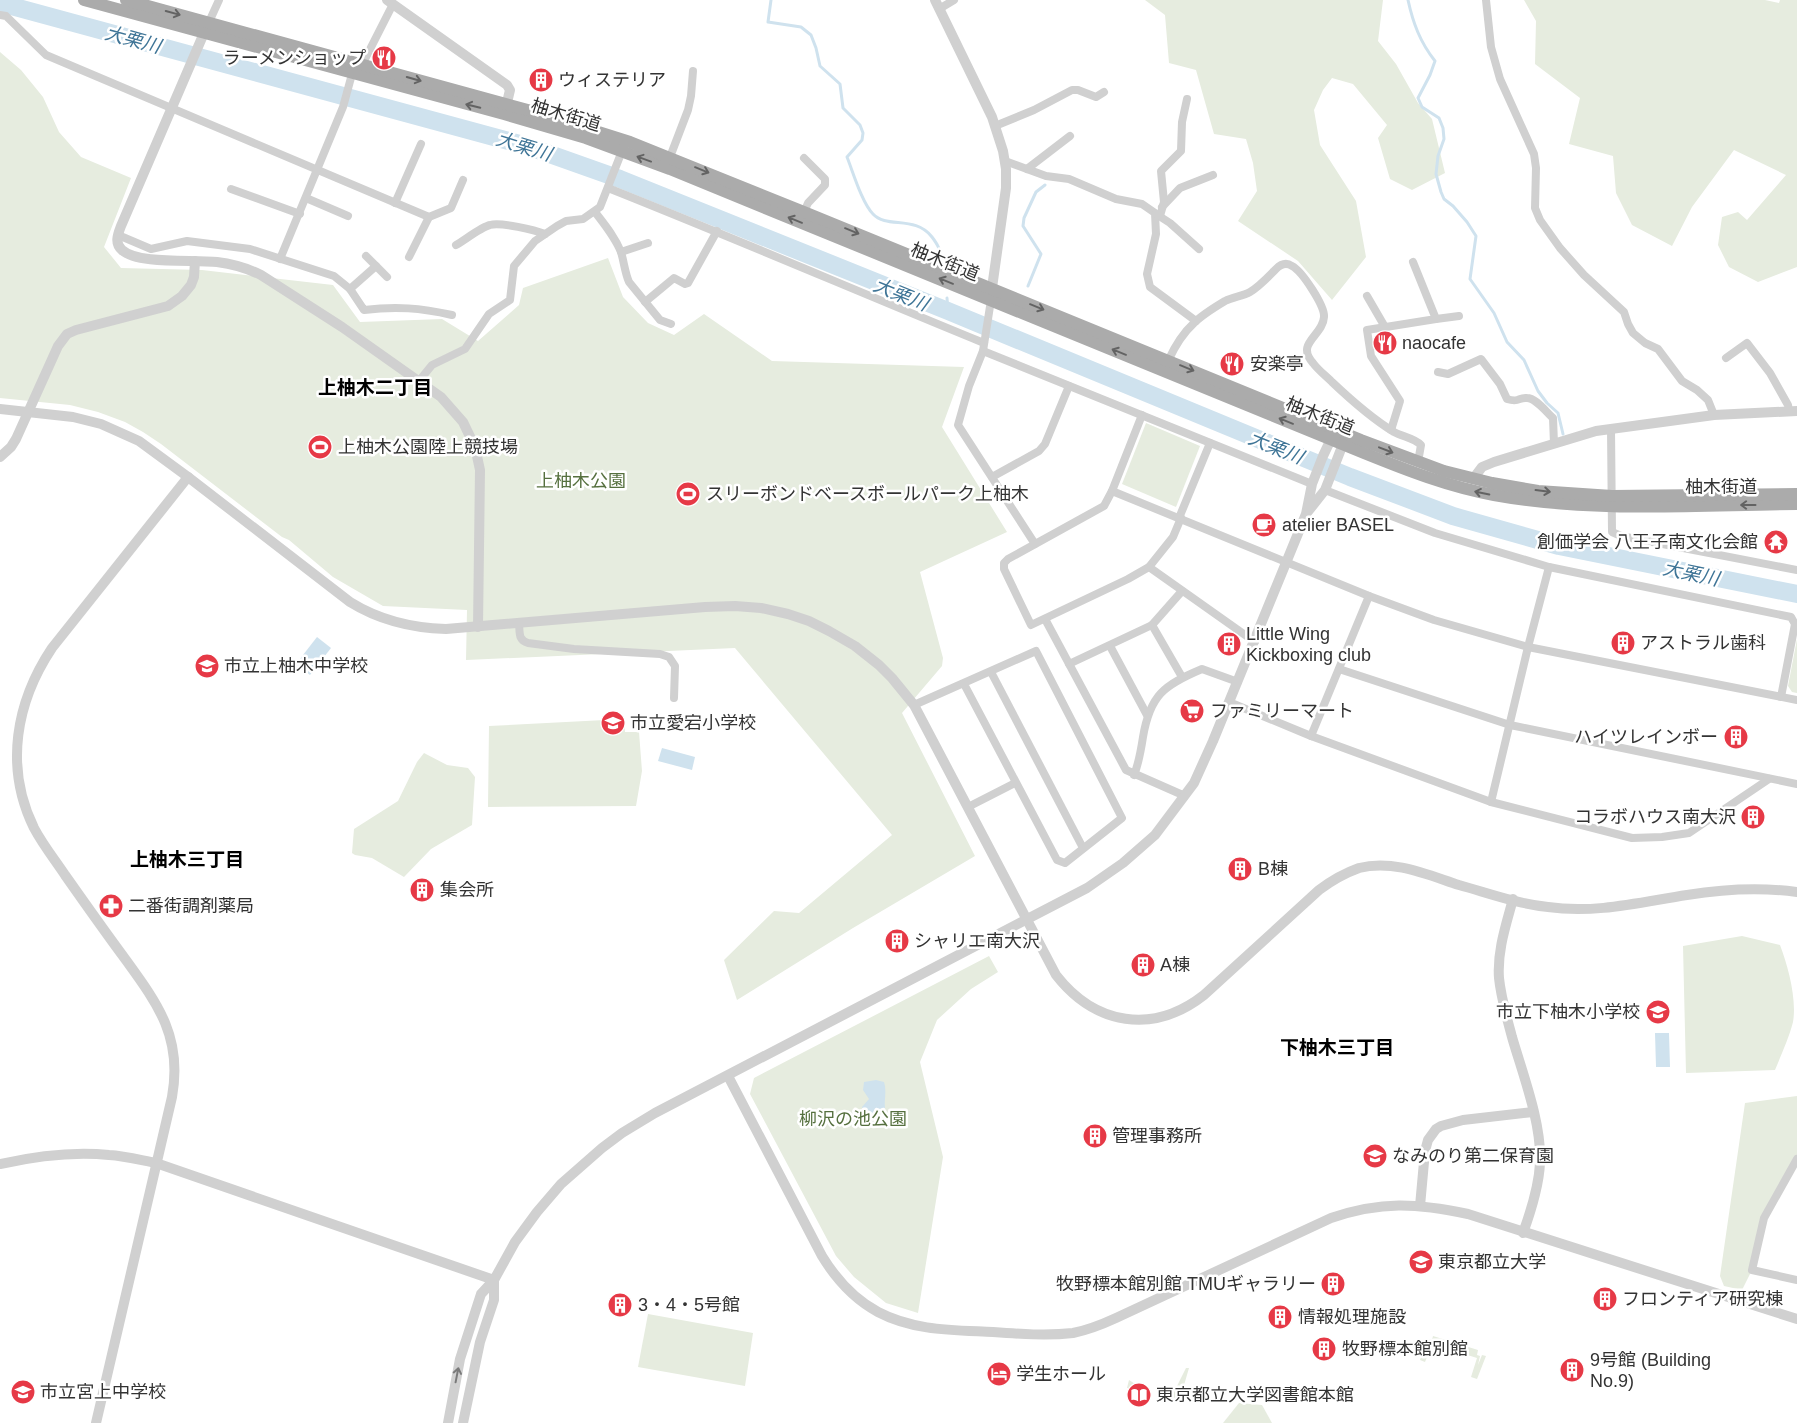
<svg xmlns="http://www.w3.org/2000/svg" width="1797" height="1423" viewBox="0 0 1797 1423" font-family="Arial,'Noto Sans JP',sans-serif">
  <style>
    .green { fill: #e6ecdf }
    .water { fill: #cfe2ee }
    .lines { fill: none; stroke-linecap: round; stroke-linejoin: round }
    .stream { stroke: #cfe2ee; stroke-width: 3 }
    .river { stroke: #cfe2ee; stroke-width: 18 }
    .minor { stroke: #d0d0d0; stroke-width: 8 }
    .tertiary { stroke: #d0d0d0; stroke-width: 10 }
    .primary { stroke: #ababab; stroke-width: 12 }
    .oneway { stroke: #636363 }
    .oneway2 { stroke: #7a7a7a }
    .labels { text-anchor: middle; stroke-width: 5; stroke-linejoin: round; paint-order: stroke }
    .poi-label { font-size: 18px; fill: #333; stroke: #fff; text-anchor: start }
    .street-label { font-size: 18px; fill: #333; stroke: #fff }
    .park-label { font-size: 18px; fill: #56703f; stroke: #fff }
    .water-label { font-size: 19px; font-style: italic; fill: #3f7597; stroke: #fff }
    .neighbourhood-label { font-size: 19px; font-weight: bold; fill: #000; stroke: #fff }
  </style>
  <rect width="100%" height="100%" fill="#fff"/>
  <!-- green -->
  <g class="green">
    <polygon points="1145,0 1383,0 1378,41 1396,64 1418,103 1432,119 1445,173 1412,190 1390,179 1378,138 1387,125 1353,84 1332,78 1323,90 1314,110 1320,145 1356,201 1366,257 1332,300 1298,261 1238,221 1257,191 1253,163 1246,139 1214,134 1196,70 1169,63 1165,15"/>
    <polygon points="1524,0 1765,0 1779,3 1780,0 1797,0 1797,267 1758,282 1729,267 1718,245 1722,217 1738,212 1747,220 1786,175 1734,150 1692,207 1672,246 1632,225 1616,193 1613,156 1569,144 1580,98 1535,64 1536,21"/>
    <polygon points="0,52 21,70 43,97 59,132 81,157 131,178 104,247 121,268 202,270 333,285 360,322 442,319 478,341 519,305 523,288 608,258 623,297 648,323 674,335 704,314 772,361 964,367 942,427 1007,532 920,572 943,658 942,666 902,713 975,856 853,928 737,1000 724,960 774,911 799,913 892,835 735,648 466,660 467,610 383,606 333,577 289,540 282,537 161,444 143,432 125,422 98,412 70,405 0,398"/>
    <polygon points="1146,423 1200,446 1176,507 1122,484"/>
    <polygon points="1797,639 1797,693 1792,692 1788,686"/>
    <polygon points="624,719 625,732 639,732 642,771 636,806 488,807 489,726"/>
    <polygon points="424,753 447,765 468,768 475,777 472,825 431,849 404,877 372,858 355,855 352,853 354,829 398,801 417,762"/>
    <path d="M1742,936L1780,945C1788,966 1797,999 1793,1022C1789,1038 1781,1055 1775,1070L1686,1073L1683,946Z"/>
    <polygon points="989,956 998,972 971,989 937,1020 920,1062 943,1157 918,1313 886,1303 854,1277 836,1256 750,1094 754,1078"/>
    <polygon points="1797,1096 1797,1159 1764,1218 1752,1270 1742,1290 1724,1286 1720,1276 1745,1103"/>
    <polygon points="648,1314 753,1333 745,1386 638,1367"/>
    <polygon points="1433,1336 1478,1350 1477,1355 1480,1356 1478,1365 1482,1355 1486,1356 1477,1379 1471,1377 1477,1358 1432,1344 1425,1362 1420,1360 1427,1339 1432,1340"/>
    <polygon points="1186,1368 1189,1368 1180,1399 1161,1395 1162,1391 1177,1386"/>
    <polygon points="1129,1380 1140,1387 1150,1390 1150,1392 1127,1388"/>
    <polygon points="1239,1403 1262,1405 1272,1423 1223,1423"/>
  </g>
  <!-- water -->
  <g class="water">
    <polygon points="317,637 331,648 310,675 296,664"/>
    <polygon points="662,748 695,757 692,770 658,761"/>
    <polygon points="1655,1033 1669,1033 1670,1067 1656,1067"/>
    <path d="M876,1080L884,1082C887,1092 884,1099 885,1108L863,1122L862,1107L869,1099L863,1090L864,1082Z"/>
  </g>
  <g class="lines">
    <!-- stream -->
    <g class="stream">
      <path d="M771,0L768,22L801,27L811,35L816,48L820,66L840,84L843,108L860,125L863,133L862,140L847,157C853,172 862,203 873,214C887,229 915,215 932,237C938,245 940,249 941,258"/>
      <path d="M1408,0C1413,23 1420,42 1435,61L1430,75L1418,98L1422,107L1439,118L1443,128L1444,139L1438,156L1436,174L1441,192L1444,199L1453,206L1467,222L1476,236L1470,279L1494,313L1507,342L1524,360L1538,391L1547,403L1558,413L1563,434"/>
      <polyline points="1028,286 1041,254 1023,226 1024,218 1036,192 1045,185"/>
      <polyline points="947,298 948,311"/>
      <polyline points="1008,337 1009,333"/>
    </g>
    <!-- river -->
    <polyline class="river" points="0,3 527,146 620,179 948,311 1350,477 1453,516 1559,546 1797,594"/>
    <!-- minor -->
    <g class="minor">
      <polyline points="1486,0 1491,47 1500,79 1534,154 1536,168 1535,208 1540,220 1560,248 1584,275 1624,312 1628,324 1633,333 1645,343 1658,349 1682,381 1697,390 1708,400 1714,415"/>
      <polyline points="939,9 954,0"/>
      <polyline points="0,15 6,16 46,55 429,217 451,208 463,180"/>
      <polyline points="209,22 219,0"/>
      <polyline points="362,65 393,4"/>
      <polyline points="995,126 1034,110 1072,90 1078,90 1096,97 1104,92"/>
      <polyline points="670,157 688,110 691,96 693,71"/>
      <polyline points="1005,161 1046,176 1069,179 1116,199 1142,204 1155,213 1156,234 1147,274 1150,287 1196,321"/>
      <polyline points="1027,169 1070,136"/>
      <path d="M608,188C734,238 859,292 984,343"/>
      <polyline points="231,189 300,214"/>
      <polyline points="306,198 348,216"/>
      <polyline points="395,203 421,144"/>
      <polyline points="1162,207 1180,188 1213,175"/>
      <path d="M595,212C605,225 615,237 621,252C624,262 625,273 629,282L660,320L671,324"/>
      <polyline points="804,212 808,203 825,185 825,179 804,158"/>
      <polyline points="1156,214 1170,223 1199,249"/>
      <polyline points="1160,216 1164,202 1161,171 1181,151 1182,122 1187,99"/>
      <path d="M118,235L151,249L187,241L250,249L334,276L350,289L364,310C397,306 420,308 452,315"/>
      <path d="M456,245C465,240 481,227 490,225C501,222 535,230 545,234"/>
      <polyline points="621,252 648,243"/>
      <polyline points="366,256 387,277"/>
      <polyline points="409,257 429,217"/>
      <polyline points="280,259 343,107 352,74"/>
      <polyline points="350,289 376,266"/>
      <polyline points="1367,296 1385,327"/>
      <polyline points="991,300 983,351 969,386 958,425 1035,544"/>
      <polyline points="645,302 674,278 685,284 688,283 717,231"/>
      <polyline points="1436,319 1459,316"/>
      <polyline points="983,351 1312,484"/>
      <polyline points="1726,358 1747,343 1770,373 1788,405 1789,411"/>
      <path d="M1168,361C1174,348 1183,333 1194,323C1202,315 1215,307 1225,301C1233,297 1243,296 1250,292C1260,286 1268,277 1276,269C1281,264 1286,262 1292,266C1302,271 1325,306 1324,317C1323,336 1295,343 1313,363C1318,370 1326,376 1332,382C1351,400 1371,418 1394,432C1403,437 1414,438 1421,445L1418,462"/>
      <path d="M1438,372L1448,374L1481,359L1500,384L1507,399C1520,403 1518,397 1527,398C1536,398 1546,412 1553,418L1554,444"/>
      <polyline points="419,381 432,365 465,349 489,314 510,300 514,266 535,241 557,226 566,221 583,219 600,207 622,151"/>
      <polyline points="1142,415 1112,491 1104,506 1008,559 1004,563 1004,569 1031,625 1128,579 1149,567 1173,537 1181,518"/>
      <polyline points="1611,429 1612,532 1621,536 1797,570"/>
      <polyline points="1391,430 1400,401 1371,356 1367,330 1436,319 1413,262"/>
      <polyline points="992,477 1039,451 1045,444 1069,386"/>
      <polyline points="1325,490 1435,533 1549,567 1791,617 1795,624 1781,697"/>
      <polyline points="1112,491 1369,596 1434,620 1528,647 1797,700"/>
      <polyline points="1179,518 1210,443"/>
      <polyline points="1149,567 1255,642"/>
      <polyline points="1045,619 1126,770 1185,796"/>
      <path d="M519,624C520,633 518,640 528,643L574,649L660,654L669,657L675,666L674,698"/>
      <polyline points="1152,625 1182,677"/>
      <polyline points="1110,646 1147,715"/>
      <polyline points="1069,664 1152,625 1182,591"/>
      <polyline points="1339,669 1510,725 1797,784"/>
      <polyline points="991,672 1083,848"/>
      <polyline points="1229,702 1311,736 1491,802 1632,838 1662,837 1689,833 1769,779"/>
      <polyline points="914,705 1036,651 1122,818 1065,863 1057,860 964,684"/>
      <polyline points="1311,736 1369,596"/>
      <path d="M1134,775C1139,763 1141,750 1143,737C1150,695 1164,685 1202,669L1238,682"/>
      <polyline points="1491,802 1528,647 1549,567"/>
      <polyline points="968,807 1015,783"/>
      <polyline points="1797,1159 1764,1218 1752,1270 1797,1280"/>
    </g>
    <!-- tertiary -->
    <g class="tertiary">
      <polyline points="387,0 507,85 510,90 505,111"/>
      <polyline points="935,0 992,117 1003,151 1006,169 1006,188 991,295"/>
      <path d="M207,26L121,226C118,234 114,243 122,250C138,265 195,259 217,262C233,264 247,268 261,275L342,327L441,397L463,422L475,447L480,470L478,627"/>
      <path d="M0,409L73,417L101,424L139,441L188,477L350,602C379,620 412,628 446,629L705,607L735,606L761,608L788,614L809,621L829,631L855,646L879,665L892,678L914,705L1056,975C1095,1025 1153,1035 1204,995L1319,890C1331,881 1345,873 1359,868C1393,859 1428,875 1459,885C1488,893 1518,904 1548,907C1595,914 1641,902 1687,895C1724,889 1760,887 1797,892"/>
      <polyline points="0,457 11,447 16,439 58,346 67,334 76,330 168,306 182,296 191,285 194,277 195,261"/>
      <polyline points="1473,479 1482,467 1494,462 1596,431 1714,415 1797,411"/>
      <path d="M1513,899C1506,925 1497,951 1499,978C1501,998 1507,1018 1512,1037C1523,1075 1542,1124 1540,1163C1539,1186 1531,1211 1523,1233"/>
      <path d="M728,1076L822,1256C836,1279 854,1299 878,1312C914,1331 954,1330 993,1332C1020,1334 1047,1336 1073,1333C1088,1330 1103,1324 1116,1318L1331,1218C1381,1201 1416,1203 1468,1214L1797,1319"/>
      <path d="M0,1164C36,1156 72,1151 109,1155C125,1156 140,1160 156,1163L494,1280"/>
      <polyline points="1420,1206 1425,1151 1428,1140 1436,1129 1441,1126 1463,1120 1533,1112"/>
      <path d="M96,1423L172,1097C183,1036 157,1003 123,956C103,929 84,902 65,875C55,860 43,845 34,828C4,767 16,702 52,648L188,477"/>
      <polyline points="448,1423 460,1359 481,1294 494,1280 515,1242 537,1212 561,1184 602,1148 622,1133 655,1113 1087,888 1123,863 1155,835 1194,783 1213,741 1306,514 1312,484 1323,456 1331,439 1341,432 1343,444 1325,490 1306,514"/>
      <polyline points="463,1423 480,1342 494,1300 494,1280"/>
    </g>
    <!-- primary -->
    <g class="primary">
      <path d="M84,0L504,114L586,138L670,169L1364,453C1406,470 1449,487 1494,495C1593,513 1696,505 1797,504"/>
      <polyline points="126,0 535,112 630,142 804,212 1361,440 1444,471 1492,483 1538,491 1612,496 1797,494"/>
    </g>
  </g>
  <!-- one-way arrows -->
  <defs><path id="oneway-shaft" d="M-6 0H5M1.5-3L5.5 0L1.5 3" fill="none" stroke-width="1.6" stroke-linecap="round" stroke-linejoin="round" transform="scale(1.25)"/></defs>
  <g class="oneway">
    <use href="#oneway-shaft" transform="translate(173 13) rotate(15)"/>
    <use href="#oneway-shaft" transform="translate(414 79) rotate(16)"/>
    <use href="#oneway-shaft" transform="translate(473 106) rotate(-166)"/>
    <use href="#oneway-shaft" transform="translate(644 159) rotate(-160)"/>
    <use href="#oneway-shaft" transform="translate(702 170) rotate(22)"/>
    <use href="#oneway-shaft" transform="translate(795 220) rotate(-158)"/>
    <use href="#oneway-shaft" transform="translate(852 231) rotate(22)"/>
    <use href="#oneway-shaft" transform="translate(946 281) rotate(-158)"/>
    <use href="#oneway-shaft" transform="translate(1037 307) rotate(22)"/>
    <use href="#oneway-shaft" transform="translate(1119 352) rotate(-158)"/>
    <use href="#oneway-shaft" transform="translate(1187 368) rotate(22)"/>
    <use href="#oneway-shaft" transform="translate(1286 421) rotate(-158)"/>
    <use href="#oneway-shaft" transform="translate(1386 450) rotate(21)"/>
    <use href="#oneway-shaft" transform="translate(1543 491) rotate(7)"/>
    <use href="#oneway-shaft" transform="translate(1482 493) rotate(-168)"/>
    <use href="#oneway-shaft" transform="translate(1748 505) rotate(180)"/>
  </g>
  <use class="oneway2" href="#oneway-shaft" transform="translate(457 1375) rotate(-79)"/>
  <!-- icons -->
  <defs>
    <symbol id="restaurant-disc" viewBox="-11 -11 22 22"><circle r="9.5" fill="#e63946" stroke="#fff"/><path d="M-5-6h1v4h1v-4h1v4h1v-4h1v5L-1.5 .5V6h-2V.5L-5-1ZM5-6V6H3V1.5H1.5Q1.5-4 5-6Z" fill="#fff"/></symbol>
    <symbol id="building-disc" viewBox="-11 -11 22 22"><circle r="9.5" fill="#e63946" stroke="#fff"/><path d="M-4-6H4V6H1V3H-1V6H-4ZM-2.5-4.3h1.7v1.8h-1.7ZM.8-4.3h1.7v1.8H.8ZM-2.5-1h1.7V.8h-1.7ZM.8-1h1.7V.8H.8Z" fill="#fff"/></symbol>
    <symbol id="stadium-disc" viewBox="-11 -11 22 22"><circle r="9.5" fill="#e63946" stroke="#fff"/><path d="M0-5a6.5 5 0 1 0 0 10a6.5 5 0 1 0 0-10ZM-3.5-1.8h7v3.6h-7Z" fill="#fff"/></symbol>
    <symbol id="cafe-disc" viewBox="-11 -11 22 22"><circle r="9.5" fill="#e63946" stroke="#fff"/><path d="M-5.5-4.5H6V0H3Q3 3.5 0 3.5H-2.5Q-5.5 3.5-5.5 0ZM3-3.2v2h1.7v-2ZM-6 4.5H4V6H-6Z" fill="#fff"/></symbol>
    <symbol id="temple-disc" viewBox="-11 -11 22 22"><circle r="9.5" fill="#e63946" stroke="#fff"/><path d="M0-6L5-2H3V0L6.5 2.5H4V6H1.5V3h-3V6H-4V2.5H-6.5L-3 0V-2H-5Z" fill="#fff"/></symbol>
    <symbol id="school-disc" viewBox="-11 -11 22 22"><circle r="9.5" fill="#e63946" stroke="#fff"/><path d="M0-5L7-2L0 1L-7-2ZM-4 1L0 2.5L4 1V4Q0 6-4 4Z" fill="#fff"/></symbol>
    <symbol id="supermarket-disc" viewBox="-11 -11 22 22"><circle r="9.5" fill="#e63946" stroke="#fff"/><path d="M-6-5.5h2.5l.6 2H6L4.5 2H-2.5L-4.4-4H-6ZM-1.5 3.2a1.3 1.3 0 1 0 .1 0ZM3 3.2a1.3 1.3 0 1 0 .1 0Z" fill="#fff"/></symbol>
    <symbol id="pharmacy-disc" viewBox="-11 -11 22 22"><circle r="9.5" fill="#e63946" stroke="#fff"/><path d="M-2-6h4v4h4v4h-4v4h-4v-4h-4v-4h4Z" fill="#fff"/></symbol>
    <symbol id="university-disc" viewBox="-11 -11 22 22"><circle r="9.5" fill="#e63946" stroke="#fff"/><path d="M0-5L7-2L0 1L-7-2ZM-4 1L0 2.5L4 1V4Q0 6-4 4Z" fill="#fff"/></symbol>
    <symbol id="hotel-disc" viewBox="-11 -11 22 22"><circle r="9.5" fill="#e63946" stroke="#fff"/><path d="M-6-4.5h1.5V1H6V5H4.5V3h-9V5H-6ZM-4 0a1.8 1.8 0 1 1 3.6 0ZM.5 0V-2.5h3Q6-2.5 6 0Z" fill="#fff"/></symbol>
    <symbol id="library-disc" viewBox="-11 -11 22 22"><circle r="9.5" fill="#e63946" stroke="#fff"/><path d="M-6-4Q-3-5.5-.7-3.5V5Q-3 3-6 4ZM6-4Q3-5.5 .7-3.5V5Q3 3 6 4Z" fill="#fff"/></symbol>
  </defs>
  <g fill-rule="evenodd">
    <use href="#restaurant-disc" x="370" y="44" width="28" height="28"/>
    <use href="#building-disc" x="527" y="66" width="28" height="28"/>
    <use href="#restaurant-disc" x="1371" y="329" width="28" height="28"/>
    <use href="#restaurant-disc" x="1218" y="350" width="28" height="28"/>
    <use href="#stadium-disc" x="306" y="433" width="28" height="28"/>
    <use href="#stadium-disc" x="674" y="480" width="28" height="28"/>
    <use href="#cafe-disc" x="1250" y="511" width="28" height="28"/>
    <use href="#temple-disc" x="1762" y="528" width="28" height="28"/>
    <use href="#building-disc" x="1609" y="629" width="28" height="28"/>
    <use href="#building-disc" x="1215" y="630" width="28" height="28"/>
    <use href="#school-disc" x="193" y="652" width="28" height="28"/>
    <use href="#supermarket-disc" x="1178" y="697" width="28" height="28"/>
    <use href="#school-disc" x="599" y="709" width="28" height="28"/>
    <use href="#building-disc" x="1722" y="723" width="28" height="28"/>
    <use href="#building-disc" x="1739" y="803" width="28" height="28"/>
    <use href="#building-disc" x="1226" y="855" width="28" height="28"/>
    <use href="#building-disc" x="408" y="876" width="28" height="28"/>
    <use href="#pharmacy-disc" x="97" y="892" width="28" height="28"/>
    <use href="#building-disc" x="883" y="927" width="28" height="28"/>
    <use href="#building-disc" x="1129" y="951" width="28" height="28"/>
    <use href="#school-disc" x="1644" y="998" width="28" height="28"/>
    <use href="#building-disc" x="1081" y="1122" width="28" height="28"/>
    <use href="#school-disc" x="1361" y="1142" width="28" height="28"/>
    <use href="#university-disc" x="1407" y="1248" width="28" height="28"/>
    <use href="#building-disc" x="1319" y="1270" width="28" height="28"/>
    <use href="#building-disc" x="1591" y="1285" width="28" height="28"/>
    <use href="#building-disc" x="606" y="1291" width="28" height="28"/>
    <use href="#building-disc" x="1266" y="1303" width="28" height="28"/>
    <use href="#building-disc" x="1310" y="1335" width="28" height="28"/>
    <use href="#building-disc" x="1558" y="1356" width="28" height="28"/>
    <use href="#hotel-disc" x="985" y="1360" width="28" height="28"/>
    <use href="#school-disc" x="9" y="1378" width="28" height="28"/>
    <use href="#library-disc" x="1125" y="1381" width="28" height="28"/>
  </g>
  <g class="labels">
    <!-- poi labels -->
    <g class="poi-label">
      <text x="366" y="64" text-anchor="end">ラーメンショップ</text>
      <text x="558" y="86">ウィステリア</text>
      <text x="1402" y="349">naocafe</text>
      <text x="1250" y="370">安楽亭</text>
      <text x="338" y="453">上柚木公園陸上競技場</text>
      <text x="706" y="500">スリーボンドベースボールパーク上柚木</text>
      <text x="1282" y="531">atelier BASEL</text>
      <text x="1758" y="548" text-anchor="end">創価学会 八王子南文化会館</text>
      <text x="1246" y="640">Little Wing<tspan x="1246" dy="21">Kickboxing club</tspan></text>
      <text x="1640" y="649">アストラル歯科</text>
      <text x="224" y="672">市立上柚木中学校</text>
      <text x="1210" y="717">ファミリーマート</text>
      <text x="630" y="729">市立愛宕小学校</text>
      <text x="1718" y="743" text-anchor="end">ハイツレインボー</text>
      <text x="1736" y="823" text-anchor="end">コラボハウス南大沢</text>
      <text x="1258" y="875">B棟</text>
      <text x="440" y="896">集会所</text>
      <text x="128" y="912">二番街調剤薬局</text>
      <text x="914" y="947">シャリエ南大沢</text>
      <text x="1160" y="971">A棟</text>
      <text x="1640" y="1018" text-anchor="end">市立下柚木小学校</text>
      <text x="1112" y="1142">管理事務所</text>
      <text x="1392" y="1162">なみのり第二保育園</text>
      <text x="1438" y="1268">東京都立大学</text>
      <text x="1316" y="1290" text-anchor="end">牧野標本館別館 TMUギャラリー</text>
      <text x="1622" y="1305">フロンティア研究棟</text>
      <text x="638" y="1311">3・4・5号館</text>
      <text x="1298" y="1323">情報処理施設</text>
      <text x="1342" y="1355">牧野標本館別館</text>
      <text x="1590" y="1366">9号館 (Building<tspan x="1590" dy="21">No.9)</tspan></text>
      <text x="1016" y="1380">学生ホール</text>
      <text x="40" y="1398">市立宮上中学校</text>
      <text x="1156" y="1401">東京都立大学図書館本館</text>
    </g>
    <!-- street labels -->
    <g class="street-label">
      <text transform="translate(566 115) rotate(17)" y="6">柚木街道</text>
      <text transform="translate(945 262) rotate(22)" y="6">柚木街道</text>
      <text transform="translate(1320 416) rotate(22)" y="6">柚木街道</text>
      <text x="1721" y="493">柚木街道</text>
    </g>
    <!-- park labels -->
    <g class="park-label">
      <text x="581" y="487">上柚木公園</text>
      <text x="853" y="1125">柳沢の池公園</text>
    </g>
    <!-- water labels -->
    <g class="water-label">
      <text transform="translate(133 39) rotate(15)" y="7">大栗川</text>
      <text transform="translate(524 146) rotate(17)" y="7">大栗川</text>
      <text transform="translate(901 294) rotate(22)" y="7">大栗川</text>
      <text transform="translate(1276 447) rotate(22)" y="7">大栗川</text>
      <text transform="translate(1691 573) rotate(12)" y="7">大栗川</text>
    </g>
    <!-- neighbourhood labels -->
    <g class="neighbourhood-label">
      <text x="375" y="394">上柚木二丁目</text>
      <text x="187" y="866">上柚木三丁目</text>
      <text x="1337" y="1054">下柚木三丁目</text>
    </g>
  </g>
</svg>
